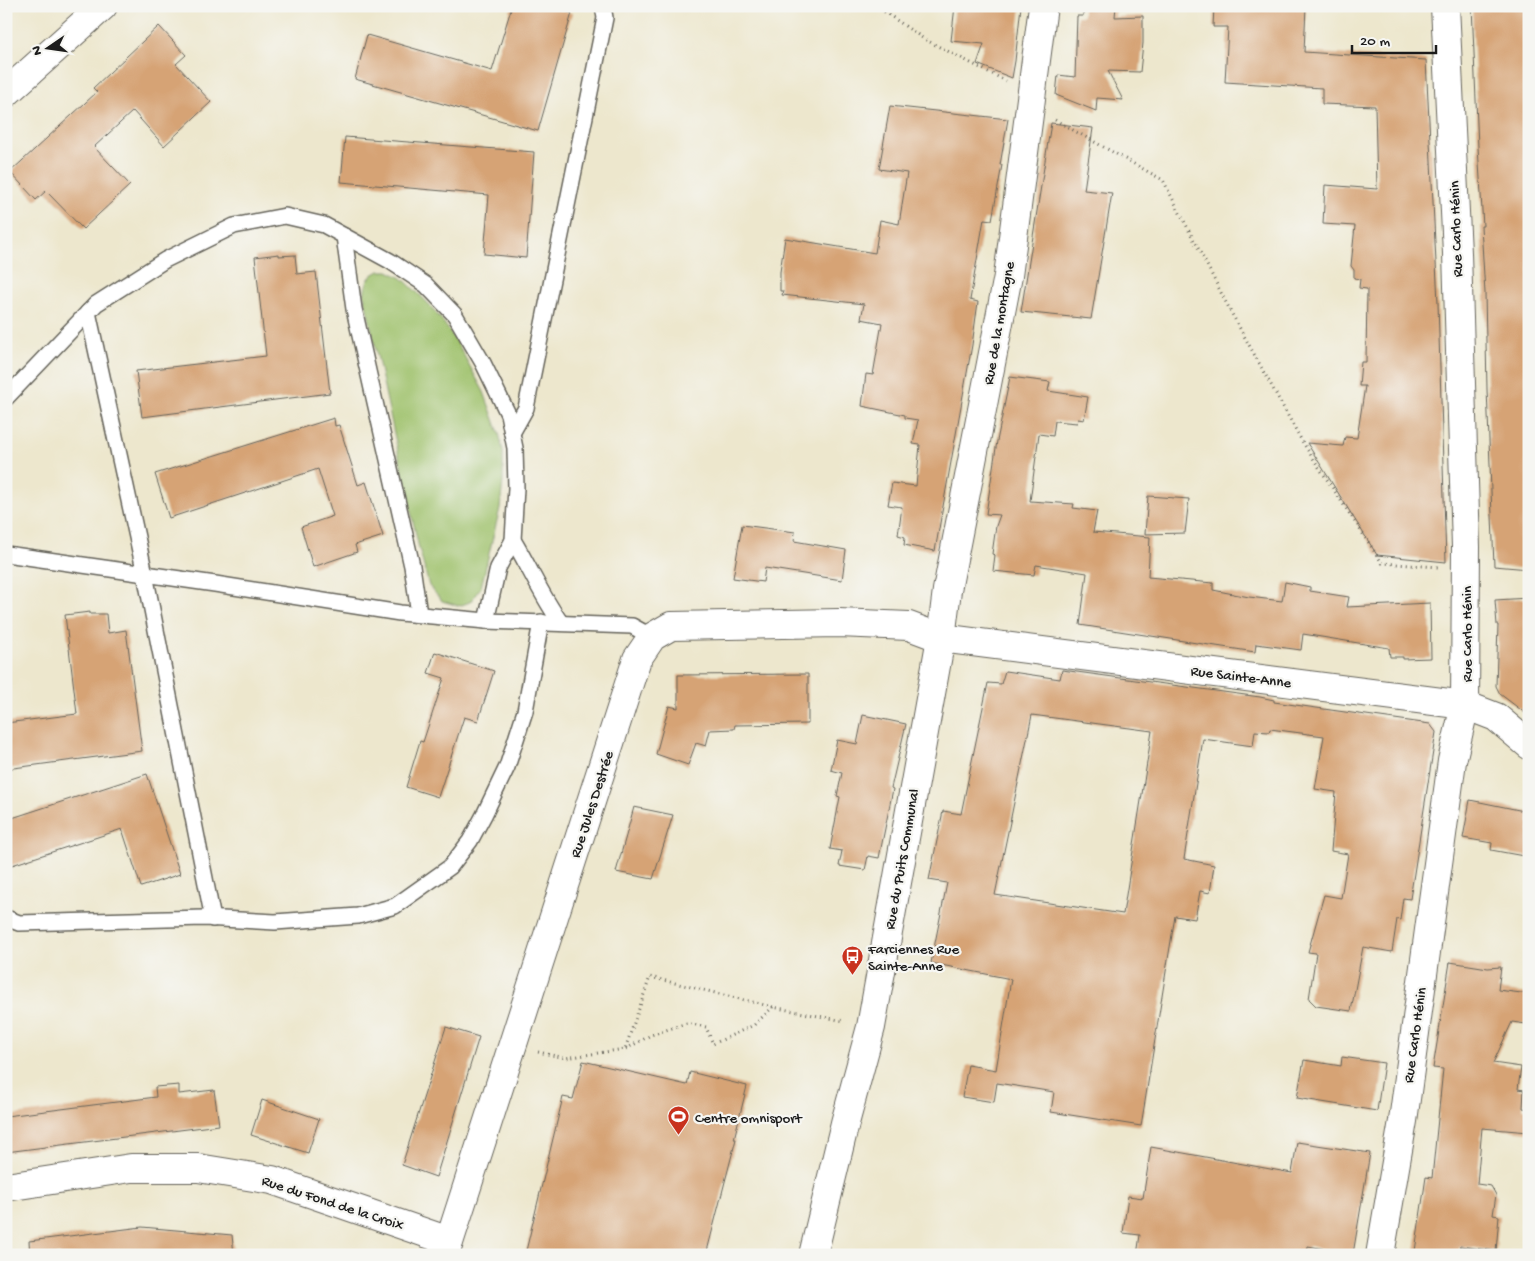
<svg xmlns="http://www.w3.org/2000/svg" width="1535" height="1261" viewBox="0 0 1535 1261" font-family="'Gochi Hand',sans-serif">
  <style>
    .green { fill: #9ec16a; stroke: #5d6e43 }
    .building { fill: #d6a375; fill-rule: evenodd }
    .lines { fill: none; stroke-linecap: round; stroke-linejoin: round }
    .lane-casing { stroke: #65635a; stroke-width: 18 }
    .street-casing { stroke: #65635a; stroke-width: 30 }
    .path { stroke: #65635a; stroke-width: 3; stroke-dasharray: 1 4; stroke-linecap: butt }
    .lane { stroke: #fff; stroke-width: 15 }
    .street { stroke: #fff; stroke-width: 28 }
    .labels { text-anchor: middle; stroke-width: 4.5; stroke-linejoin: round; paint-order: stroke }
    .street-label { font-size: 15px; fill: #1c1c1c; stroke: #f6f6f2 }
    .poi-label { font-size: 15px; fill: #1c1c1c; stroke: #f6f6f2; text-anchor: start }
  </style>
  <rect width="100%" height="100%" fill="#f6f6f2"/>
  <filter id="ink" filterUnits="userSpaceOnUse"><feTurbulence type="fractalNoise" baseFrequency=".02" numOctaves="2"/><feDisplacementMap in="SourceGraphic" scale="10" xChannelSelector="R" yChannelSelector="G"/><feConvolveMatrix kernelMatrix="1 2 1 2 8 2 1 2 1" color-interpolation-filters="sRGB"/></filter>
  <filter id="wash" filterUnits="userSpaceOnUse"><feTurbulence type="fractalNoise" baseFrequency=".0096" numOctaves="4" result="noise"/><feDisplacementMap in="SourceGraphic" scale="20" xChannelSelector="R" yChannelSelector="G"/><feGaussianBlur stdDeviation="1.12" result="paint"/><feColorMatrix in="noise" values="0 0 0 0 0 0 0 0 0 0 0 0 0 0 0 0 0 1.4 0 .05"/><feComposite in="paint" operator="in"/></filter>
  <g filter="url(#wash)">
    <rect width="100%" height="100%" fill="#ede7cd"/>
    <!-- green -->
    <path class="green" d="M380,271H388L402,278L426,301L441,319L456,341L484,392L499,433L503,451V481L500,508L481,587L470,602L459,606L442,601L429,586L418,544L364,295C366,283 368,275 380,271Z"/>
    <g id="blocks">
      <!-- building -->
      <g class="building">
        <polygon points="512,6 547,6 572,13 538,131 355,79 367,35 492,71"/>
        <polygon points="955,6 1021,6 1015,61 1012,78 977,64 984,44 951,41"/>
        <polygon points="1083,6 1116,6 1115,17 1143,16 1143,43 1140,72 1108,71 1123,100 1097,98 1096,111 1056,95 1058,75 1075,77 1077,16 1083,16"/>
        <polygon points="1214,6 1306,6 1304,52 1426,60 1438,303 1446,562 1377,555 1307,443 1343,446 1345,437 1357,438 1365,386 1359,386 1361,362 1366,362 1367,289 1359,288 1360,279 1354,278 1354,270 1351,266 1355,226 1323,224 1325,185 1377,189 1375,106 1322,104 1322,88 1225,82 1228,27 1213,27"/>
        <polygon points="1472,6 1529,6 1529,569 1494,566 1487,389 1485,293 1481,226 1483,226 1478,147"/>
        <polygon points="159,26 186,55 176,64 211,102 164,146 133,111 94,147 130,185 83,229 46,191 36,200 10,172 97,92 93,88"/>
        <polygon points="890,106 1008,119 1000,165 1002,165 992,220 984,219 970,300 978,302 972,345 935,551 904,545 905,537 898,535 902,507 888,505 892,483 916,486 920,445 913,444 918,420 905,418 905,415 862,406 866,374 873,375 882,323 861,319 864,304 782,295 783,291 780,291 780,272 785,238 875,253 880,220 899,224 907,173 879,169"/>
        <polygon points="1051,123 1093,128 1084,190 1112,193 1091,319 1021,312"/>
        <polygon points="345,137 534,152 526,258 484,254 489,195 341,182"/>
        <polygon points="279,254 279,256 295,255 297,274 316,272 330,393 142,417 136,371 266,356 255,257"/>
        <polygon points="1010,377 1050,382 1048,391 1088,397 1084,420 1078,419 1077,423 1055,421 1053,436 1039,434 1030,501 1074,504 1073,508 1097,511 1093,532 1150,537 1148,577 1213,583 1213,590 1249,597 1282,601 1285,582 1310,587 1310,591 1349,597 1347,607 1430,603 1431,658 1403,659 1403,657 1390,657 1389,648 1303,634 1301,650 1256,644 1255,652 1080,625 1087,573 1036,565 1034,575 993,571 995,555 992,554 996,526 1000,515 986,514 997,441"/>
        <polygon points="334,418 335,426 339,425 358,485 366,482 383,536 355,545 357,552 313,567 301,527 333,516 318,469 169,518 155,474"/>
        <polygon points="1148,496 1189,499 1185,533 1145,534"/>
        <polygon points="742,525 795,532 794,541 846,550 842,580 765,568 763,582 733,578"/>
        <polygon points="1529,598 1529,716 1500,694 1496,686 1498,625 1497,625 1495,600"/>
        <polygon points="90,612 90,614 106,614 108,633 126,630 142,751 6,769 6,723 77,714 65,615"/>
        <polygon points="435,652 494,671 478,721 464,717 438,797 406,787 420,741 423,742 444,678 428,673"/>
        <path d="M1062,670L1260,697L1274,700V702L1430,724L1436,732L1410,899L1403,898L1400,920L1397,919L1392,952L1363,947L1351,1011L1316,1006L1309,999L1316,953L1308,952L1324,895L1341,898L1348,854L1331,851L1336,792L1315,789L1324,736L1270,729L1269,732L1255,731L1253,746L1203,739L1184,859L1214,865L1210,893L1200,891L1195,919L1175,916L1141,1126L1051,1112L1054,1092L997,1083L994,1102L962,1097L968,1065L996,1070L1011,979L931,963L947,883L929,880L943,811L961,814L988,683L1001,684L1005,671L1060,679ZM1032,715L1152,731L1123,914L995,895Z"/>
        <polygon points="808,674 808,724 735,725 734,729 710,730 706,746 696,743 688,765 656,754 669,706 678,708 678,675"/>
        <polygon points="863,715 906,724 891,788 893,789 879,858 868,856 865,870 839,866 842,851 830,849 840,797 837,796 842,773 831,770 837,740 857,744"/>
        <polygon points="147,774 180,874 141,887 122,829 6,867 6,820"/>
        <polygon points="1470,800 1529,812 1529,857 1491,850 1492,843 1463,838"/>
        <polygon points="634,807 673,815 653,879 616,872"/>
        <polygon points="1450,962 1488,968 1501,967 1498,990 1529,994 1526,1024 1512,1022 1493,1063 1521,1067 1518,1089 1524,1090 1523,1108 1529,1109 1529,1132 1482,1128 1477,1184 1491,1186 1496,1195 1493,1215 1499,1216 1496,1251 1460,1246 1458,1255 1444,1255 1415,1251 1426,1177 1432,1178 1443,1069 1433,1068"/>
        <polygon points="446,1027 479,1037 436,1177 402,1165"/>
        <polygon points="1342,1057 1384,1063 1377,1111 1297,1098 1304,1060 1341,1066"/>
        <polygon points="583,1061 687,1085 690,1072 747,1086 734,1139 736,1139 706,1255 525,1255 563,1097 573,1099"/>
        <polygon points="179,1085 179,1094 214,1090 219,1125 6,1152 6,1116 156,1097 155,1087"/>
        <polygon points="262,1100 319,1119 308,1153 251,1135"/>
        <polygon points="1297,1142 1370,1153 1353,1254 1308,1246 1307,1255 1137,1255 1140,1235 1123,1233 1128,1196 1143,1198 1151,1147 1292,1173"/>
        <polygon points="142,1227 232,1235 234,1255 30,1255 29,1241"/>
      </g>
    </g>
  </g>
  <g filter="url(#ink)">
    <use href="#blocks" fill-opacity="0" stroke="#65635a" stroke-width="1"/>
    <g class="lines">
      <defs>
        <g id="lane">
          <polyline points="344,236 354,309 412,566 419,614"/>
          <polyline points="88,312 145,574 213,919"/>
          <polyline points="6,398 96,304 165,260 234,226 285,216 324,225 390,261 426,285 455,315 483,363 508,414 515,448 516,488 513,540 498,568 486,621"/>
          <polyline points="512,433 526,408 605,18 603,6"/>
          <path d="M513,540C530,568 542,597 561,623"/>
          <polyline points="6,554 215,584 400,613 486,621 632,626 652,637"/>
          <polyline points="6,918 19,923 204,918 275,922 358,916 395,906 450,867 470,841 484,815 507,767 525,711 541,622"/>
        </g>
        <g id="street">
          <polyline points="6,93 103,6"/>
          <polyline points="6,1187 131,1168 198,1168 272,1180 449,1241"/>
          <polyline points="445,1255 637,659 652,637 671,626 839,623 909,626 941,638 1465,705 1496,717 1529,745"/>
          <polyline points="813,1255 845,1123 871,1027 941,638 947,590 1008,276 1043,6"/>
          <polyline points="1380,1255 1403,1121 1452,761 1465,705 1466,547 1457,253 1445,6"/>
        </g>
      </defs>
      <!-- lane casing -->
      <use href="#lane" class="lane-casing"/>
      <!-- street casing -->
      <use href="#street" class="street-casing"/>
      <!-- path -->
      <g class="path">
        <polyline points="876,6 924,39 1006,81"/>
        <polyline points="1055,120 1163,180 1232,314 1303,443 1382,563 1438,567"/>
        <polyline points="626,1049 651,1035 687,1023 706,1027 713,1044 754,1025 773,1007"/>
        <polyline points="538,1052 565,1058 625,1049 650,977 773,1007 844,1021"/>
      </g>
      <!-- lane -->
      <use href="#lane" class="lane"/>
      <!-- street -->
      <use href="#street" class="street"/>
    </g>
  </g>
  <!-- icons -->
  <defs>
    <symbol id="bus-pin" viewBox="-11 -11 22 30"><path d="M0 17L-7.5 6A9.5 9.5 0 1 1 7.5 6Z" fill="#c8321e" stroke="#f6f6f2"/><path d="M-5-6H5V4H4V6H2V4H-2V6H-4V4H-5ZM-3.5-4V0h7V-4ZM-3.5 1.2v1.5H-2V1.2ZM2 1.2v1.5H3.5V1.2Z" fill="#fff"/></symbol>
    <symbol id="stadium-pin" viewBox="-11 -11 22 30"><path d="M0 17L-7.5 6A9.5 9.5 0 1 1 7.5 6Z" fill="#c8321e" stroke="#f6f6f2"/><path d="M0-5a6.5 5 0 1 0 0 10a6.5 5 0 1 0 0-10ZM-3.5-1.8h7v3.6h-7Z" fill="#fff"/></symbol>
  </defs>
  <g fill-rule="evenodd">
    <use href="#bus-pin" x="840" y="944" width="25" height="34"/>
    <use href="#stadium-pin" x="666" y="1104" width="25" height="34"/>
  </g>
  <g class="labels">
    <!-- street labels -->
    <g class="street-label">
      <text transform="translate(1455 229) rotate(-92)" y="5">Rue Carlo Hénin</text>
      <text transform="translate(998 323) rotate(-80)" y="5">Rue de la montagne</text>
      <text transform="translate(1466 634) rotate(-90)" y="5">Rue Carlo Hénin</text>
      <text transform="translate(1241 676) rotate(7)" y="5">Rue Sainte-Anne</text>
      <text transform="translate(591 804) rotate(-72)" y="5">Rue Jules Destrée</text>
      <text transform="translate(901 859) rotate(-80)" y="5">Rue du Puits Communal</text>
      <text transform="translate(1414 1035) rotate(-82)" y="5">Rue Carlo Hénin</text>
      <text transform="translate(333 1202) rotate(18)" y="5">Rue du Fond de la Croix</text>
    </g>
    <!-- poi labels -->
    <g class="poi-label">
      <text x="868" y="953">Farciennes Rue<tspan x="868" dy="17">Sainte-Anne</tspan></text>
      <text x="695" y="1122">Centre omnisport</text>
    </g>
  </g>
  <!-- margin -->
  <rect width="1535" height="1261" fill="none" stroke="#f6f6f2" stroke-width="25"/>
  <!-- north arrow -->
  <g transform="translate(48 48) rotate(257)" stroke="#f6f6f2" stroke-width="4" paint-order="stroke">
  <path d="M0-4L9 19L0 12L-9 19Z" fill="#1c1c1c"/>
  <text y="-8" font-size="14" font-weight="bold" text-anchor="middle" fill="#1c1c1c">N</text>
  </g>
  <!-- scale -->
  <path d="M1352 45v8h84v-8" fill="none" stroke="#1c1c1c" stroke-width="2.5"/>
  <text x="1360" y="45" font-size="15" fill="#1c1c1c" stroke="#f6f6f2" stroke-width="4" paint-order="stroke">20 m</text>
</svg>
